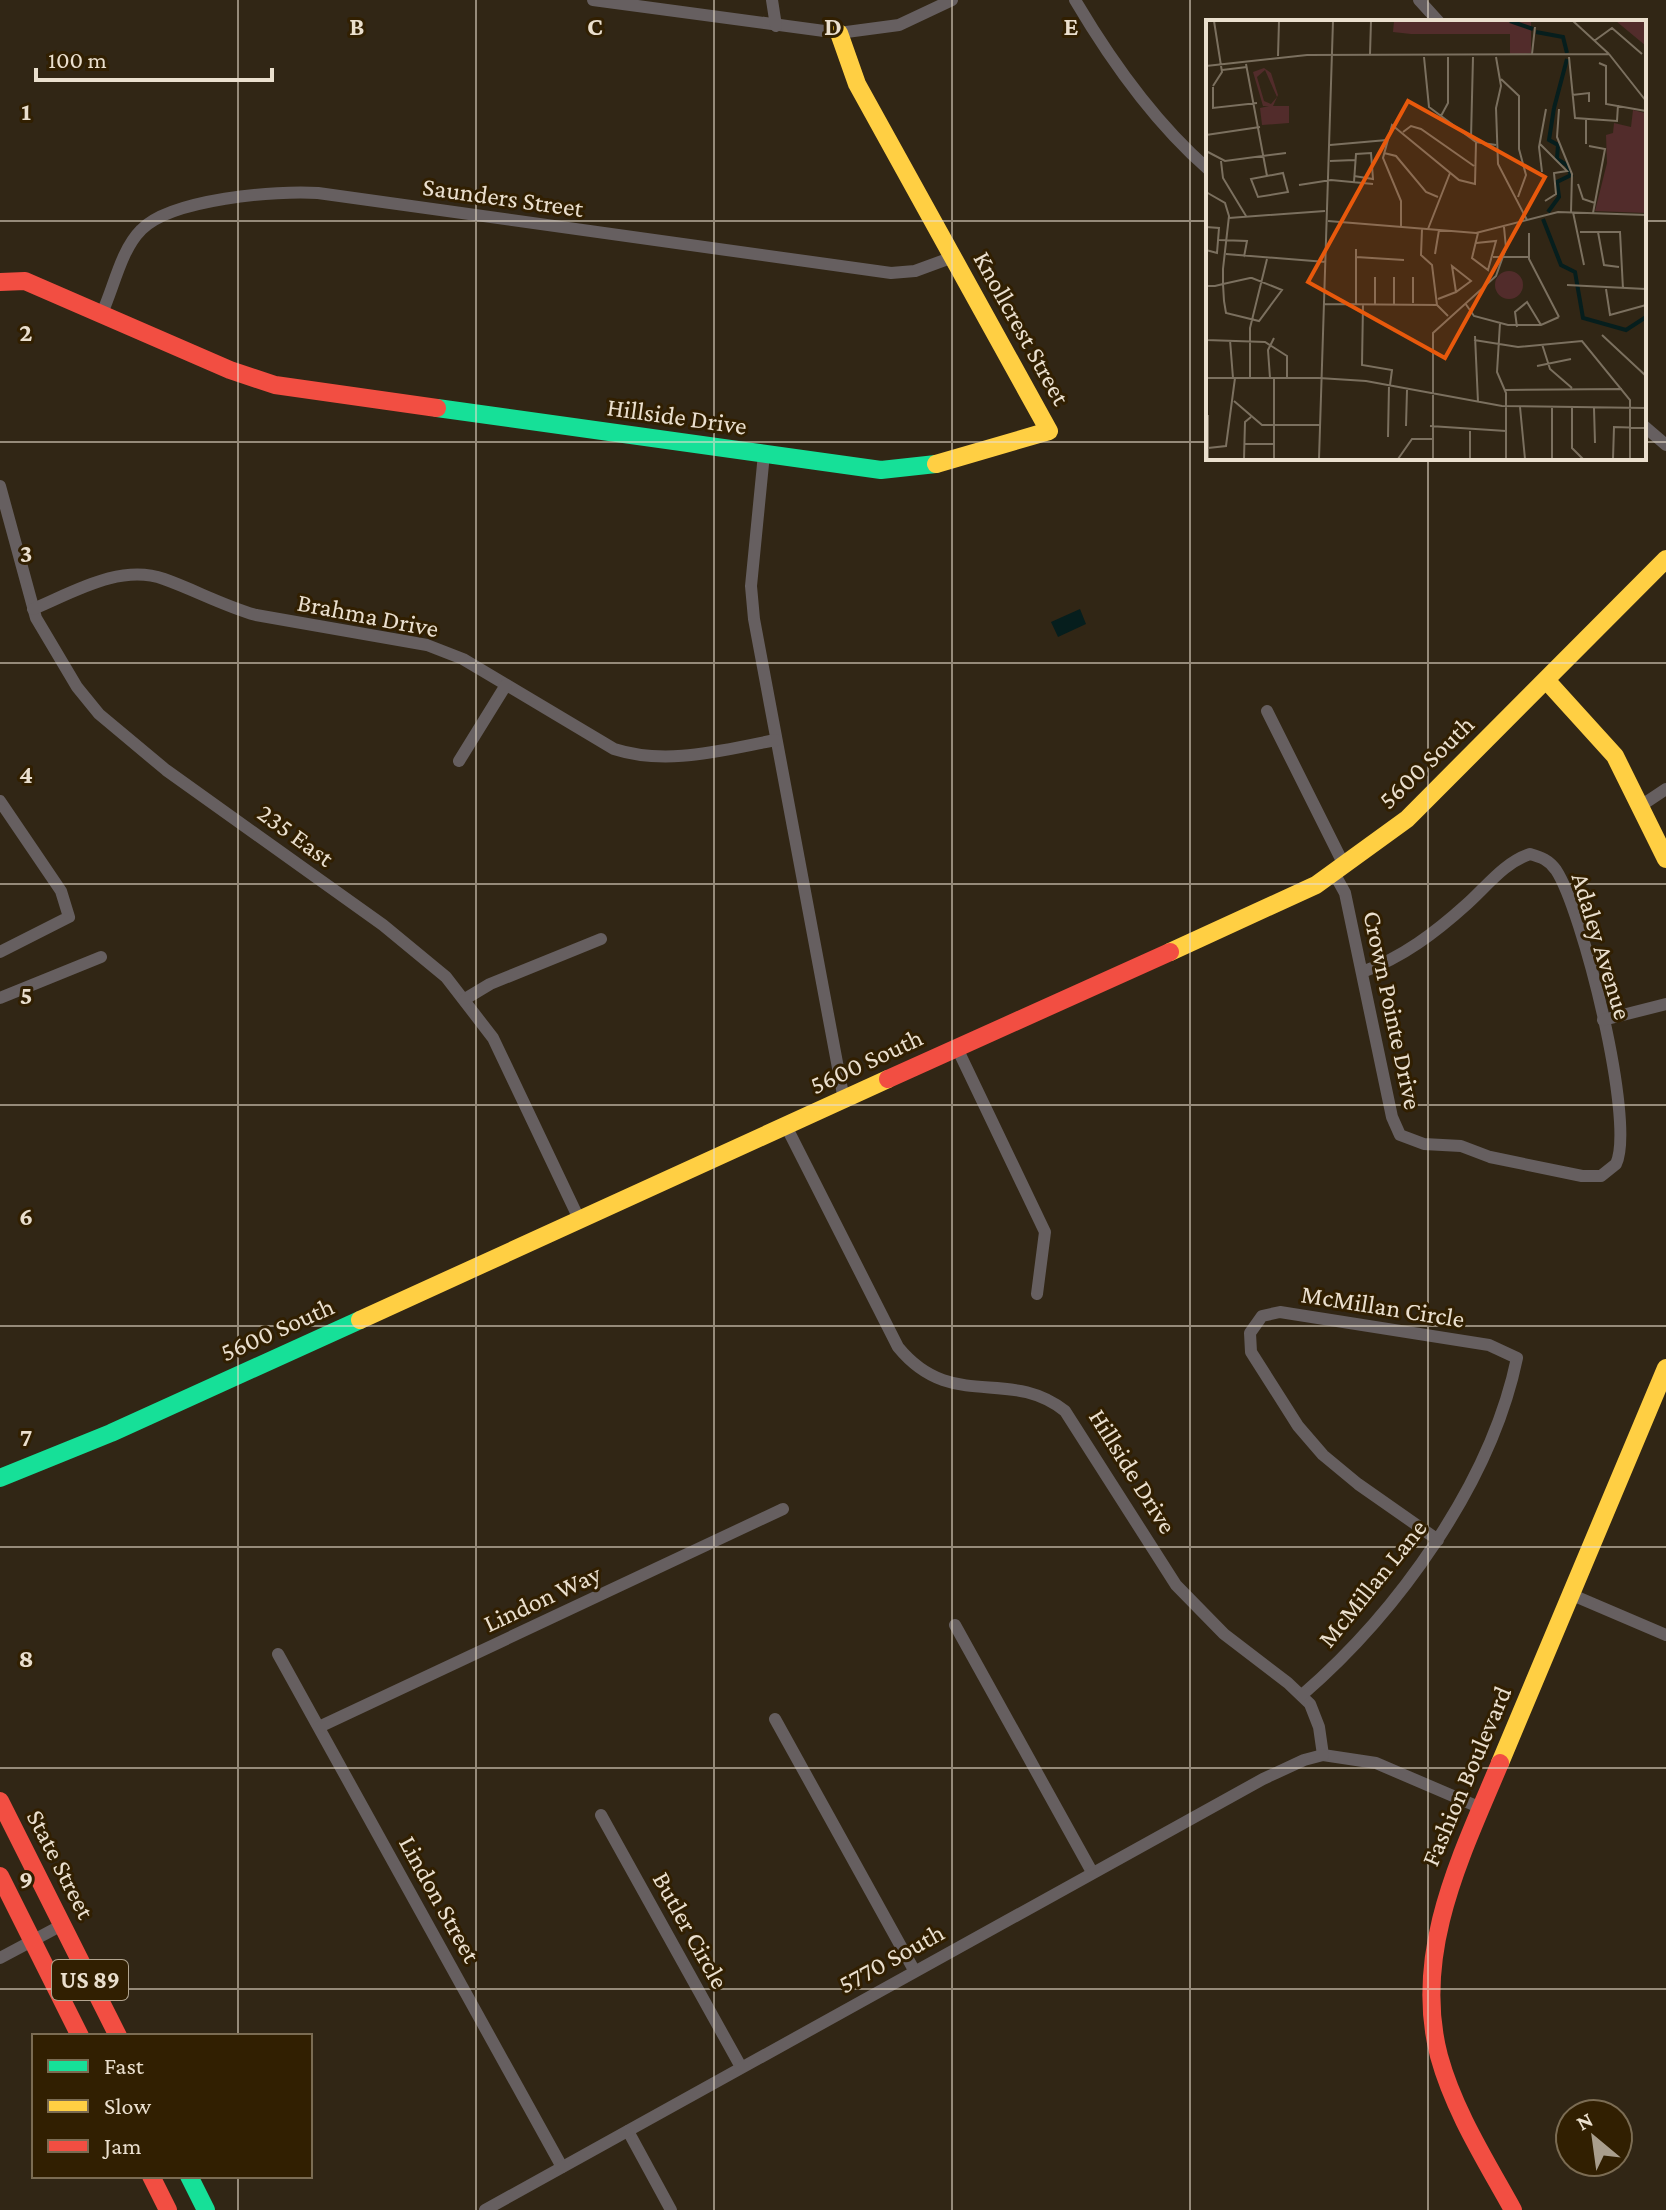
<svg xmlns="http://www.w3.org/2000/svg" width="1666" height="2210" viewBox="0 0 1666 2210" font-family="'Crimson Pro',serif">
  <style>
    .water { fill: #061e1d }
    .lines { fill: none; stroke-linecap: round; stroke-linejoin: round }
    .street { stroke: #665f60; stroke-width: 12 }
    .fast { stroke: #16e098; stroke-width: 18 }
    .slow { stroke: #ffcf43; stroke-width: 18 }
    .jam { stroke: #f24e42; stroke-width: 18 }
    .grid { fill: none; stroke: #eadfce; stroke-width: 2; stroke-opacity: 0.55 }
    .labels { text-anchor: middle; stroke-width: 6; stroke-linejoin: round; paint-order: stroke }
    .shield { fill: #311f01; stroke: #b2a590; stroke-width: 2 }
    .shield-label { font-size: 24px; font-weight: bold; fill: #eadfce }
    .street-label { font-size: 26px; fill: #eadfce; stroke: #311f01 }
    .inset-river { fill: none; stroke: #061e1d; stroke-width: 4 }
    .inset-road { fill: none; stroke: #7b705f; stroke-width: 2 }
    .view { fill: #e8590c; fill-opacity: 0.15; stroke: #e8590c; stroke-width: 4 }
    .inset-edge { fill: none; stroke: #eadfce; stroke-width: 4 }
    .grid-label { font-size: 26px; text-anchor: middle; font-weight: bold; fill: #eadfce; stroke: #311f01; stroke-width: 6; stroke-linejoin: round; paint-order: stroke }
  </style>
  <rect width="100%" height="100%" fill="#312615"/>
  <!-- water -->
  <polygon class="water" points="1080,609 1086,624 1058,637 1051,622"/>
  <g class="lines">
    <!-- street -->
    <g class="street">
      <polyline points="593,0 839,33 899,25 952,0"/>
      <polyline points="772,0 776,26"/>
      <path d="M1075,0C1111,61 1154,122 1208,169"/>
      <polyline points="1419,0 1439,22"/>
      <path d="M102,313C114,287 121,250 141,230C170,199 277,190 318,193L891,273L915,271L953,257"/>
      <polyline points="1644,426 1666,445"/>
      <polyline points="764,454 751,586 754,619 844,1100"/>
      <polyline points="0,486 36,618 77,687 99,714 166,770 383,925 446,977 493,1038 580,1221"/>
      <path d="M33,609C72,593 120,563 164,579C195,590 224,606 256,615L427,645L463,659L614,749C667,766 722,750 776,740"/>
      <polyline points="1267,711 1345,867"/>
      <polyline points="459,761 506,685"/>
      <polyline points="0,801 61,891 69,917 0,952"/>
      <polyline points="1642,805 1666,789"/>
      <path d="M1334,873L1345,893L1392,1117L1400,1135L1424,1144L1461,1146L1490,1157L1582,1176H1601L1616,1164C1636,1122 1582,909 1556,870C1549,860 1541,857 1530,854C1505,862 1487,886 1467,904C1436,932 1402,958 1362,972"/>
      <polyline points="0,998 101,957"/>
      <polyline points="465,999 490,984 601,939"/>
      <polyline points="1603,1020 1666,1004"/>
      <polyline points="957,1048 1045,1232 1037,1294"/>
      <path d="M786,1126L898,1347C952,1413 1008,1366 1065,1411L1176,1585L1224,1634L1288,1683L1310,1704L1319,1727L1323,1755L1376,1763L1481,1808"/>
      <polyline points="1570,1594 1666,1635"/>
      <polyline points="955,1625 1092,1872"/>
      <polyline points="278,1654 562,2167"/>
      <path d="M1302,1695C1398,1612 1491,1483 1517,1358L1489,1345L1280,1312L1262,1316L1250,1333L1251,1352L1298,1426L1323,1455L1358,1484L1438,1540"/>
      <polyline points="775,1719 914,1970"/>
      <polyline points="319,1727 783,1509"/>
      <polyline points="601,1815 741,2067"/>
      <polyline points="0,1958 62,1925"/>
      <polyline points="628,2131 671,2210"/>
      <polyline points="485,2210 1263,1779 1304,1760 1323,1755"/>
    </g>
    <!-- fast -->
    <g class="fast">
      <polyline points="437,408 881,470 936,464"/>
      <polyline points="0,1478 111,1433 360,1320"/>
      <polyline points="189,2176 206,2210"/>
    </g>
    <!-- slow -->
    <g class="slow">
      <polyline points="839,33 857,84 1049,431 936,464"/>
      <polyline points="1547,681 1615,756 1666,859"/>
      <polyline points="1170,952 1316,885 1407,819 1666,559"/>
      <polyline points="360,1320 888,1079"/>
      <polyline points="1500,1763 1666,1368"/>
    </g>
    <!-- jam -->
    <g class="jam">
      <polyline points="0,282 25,281 230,370 275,385 437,408"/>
      <polyline points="888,1079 1170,952"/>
      <path d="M1500,1763C1461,1856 1412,1953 1439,2056C1454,2111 1486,2161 1513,2210"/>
      <polyline points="0,1801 118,2036"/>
      <polyline points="0,1876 80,2036"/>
      <polyline points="151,2176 168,2210"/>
    </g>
  </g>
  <!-- grid -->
  <path class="grid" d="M238,0V2036M476,0V2210M714,0V2210M952,0V2210M1190,0V2210M1428,0V22M0,221H1208M1644,221H1666M0,442H1208M1644,442H1666M1428,458V2210M0,663H1666M0,884H1666M0,1105H1666M0,1326H1666M0,1547H1666M0,1768H1666M0,1989H1666M238,2176V2210"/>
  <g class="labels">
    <!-- shield labels -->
    <rect class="shield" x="52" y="1960" width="76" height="40" rx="6"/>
    <g class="shield-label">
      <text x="90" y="1988">US 89</text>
    </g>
    <!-- street labels -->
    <g class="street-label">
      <text transform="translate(503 197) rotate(8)" y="9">Saunders Street</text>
      <text transform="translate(1022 328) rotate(61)" y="9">Knollcrest Street</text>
      <text transform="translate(677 416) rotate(8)" y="9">Hillside Drive</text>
      <text transform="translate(368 615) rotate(11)" y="9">Brahma Drive</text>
      <text transform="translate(1426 762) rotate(-44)" y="9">5600 South</text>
      <text transform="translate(296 835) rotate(36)" y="9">235 East</text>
      <text transform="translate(1602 946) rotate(73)" y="9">Adaley Avenue</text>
      <text transform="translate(1393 1010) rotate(78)" y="9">Crown Pointe Drive</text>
      <text transform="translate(866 1061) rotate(-25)" y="9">5600 South</text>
      <text transform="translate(1383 1306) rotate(9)" y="9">McMillan Circle</text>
      <text transform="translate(277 1329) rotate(-24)" y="9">5600 South</text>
      <text transform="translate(1133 1471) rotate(58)" y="9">Hillside Drive</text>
      <text transform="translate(1372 1583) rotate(-51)" y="9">McMillan Lane</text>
      <text transform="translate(542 1598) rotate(-25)" y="9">Lindon Way</text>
      <text transform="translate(1466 1776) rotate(-67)" y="9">Fashion Boulevard</text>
      <text transform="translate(61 1864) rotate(63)" y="9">State Street</text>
      <text transform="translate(440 1899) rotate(61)" y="9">Lindon Street</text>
      <text transform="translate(691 1930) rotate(61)" y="9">Butler Circle</text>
      <text transform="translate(891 1958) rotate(-29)" y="9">5770 South</text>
    </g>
  </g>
  <!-- overview -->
  <g transform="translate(1206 20)">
    <rect width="440" height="440" fill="#312615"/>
    <path d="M188,1H325V33L304,35V14H205L187,12ZM410,1H440V26ZM58,48L65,53L72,75L67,86H83V103L56,105L54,88L63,86H57L47,52ZM59,50L71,77L65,84L58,81L51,57ZM427,90L439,93L440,193L389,191L401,143L400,115L407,113L408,103L425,107ZM289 265a14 14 0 1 1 28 0a14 14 0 1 1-28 0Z" fill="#522c2b" fill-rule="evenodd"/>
    <path class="inset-river" d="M304,1L327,9M330,12L357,17L361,33M348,88L361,39M342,192L353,177L351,162L365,155L361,145L351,139L352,125L343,120L348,88M337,199L355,245L369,252L377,298L420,310L440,297"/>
    <path class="inset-road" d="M367,1L403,34M388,21L406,8L436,34M164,34L165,1M326,34L329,7M403,34L440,81M72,36L73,1M218,37L223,87L270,122L290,125M290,37L295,66L290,88L292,144L321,200M363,37L369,98L411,101L412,85M393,43L400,46V84L440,91M40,44L61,156M0,46L101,35L403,34M16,50L41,47M295,59L313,76V129L320,155L312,177M7,66L16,52L8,1M7,67V88L51,83M366,75L383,73V82M353,89L351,117L366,154L365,192M235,96L242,83V37M380,99V124M197,112L205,106L215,109L268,146M0,115L54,107M265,118L267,37M334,124L361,151L348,153L350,174L339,181M124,125L181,120M383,126L399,129L387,193M0,131L19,141L80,133M178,133L190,136L220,172L232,177M15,141L17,158L40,196M124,141L149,140M336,152L333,127L340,89M77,153L82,172L52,177L45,159ZM148,162L150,134L165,133L167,159L148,156M372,164L377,179L389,183M93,165L125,160L167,164M0,172L19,183L23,196L17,249V264L18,281L20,293L53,301L76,270L46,258H44L17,264L9,266H0M367,192L378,245M23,198L119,191M122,201L270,213L352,192L440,195M0,207L13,208L11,233L0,230M195,207V181L177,138L186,105L253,160L269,164L270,122M216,209L215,235L226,245L231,285L242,296M222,209L244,153M374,212H414L417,269M392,212L398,245L413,247M323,213V239L353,297M13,220L41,221L38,237M270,223L290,221L282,250L266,238L272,213M150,229V284M20,234L120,242M229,234L233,210M150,237L198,240M287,237H322M169,257V284M207,257V283M361,265L440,269M400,269L404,295L440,285M232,279L250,272L265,261L246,246L250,272M259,283L268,296L302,305H335L353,297M118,284L231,285M157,284L156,345L186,350L184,365M188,284V257M0,285L1,320M294,303L291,352L300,373V439M311,307L309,292L321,282L335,305M396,315L440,356M269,316L272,382M0,320L59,322L81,336V358M24,320L27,358M268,320L312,327L376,321L424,380V439M336,324L344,349L366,368M331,346L365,339M0,358H113M44,358V308L61,239M64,358L62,330L68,318M113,358L160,361L296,386L440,388M299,370L416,369M28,381L56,405H114M314,387L319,439M366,388V428L377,439M388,388L389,423M200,406L201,370M224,406L300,411M182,417L183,365M38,424H68M2,428L20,426L29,358M2,439V395M38,439L39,402L45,397M68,439V358M113,439L127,1M192,439L206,419H226M227,439V313L290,256L300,228L298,207M264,439V411M346,439V388M407,439L408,407L440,408"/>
    <path class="view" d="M202,81L339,157L239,338L102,262Z"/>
    <rect width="440" height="440" class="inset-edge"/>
  </g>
  <g class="grid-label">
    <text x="357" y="35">B</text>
    <text x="595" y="35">C</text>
    <text x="833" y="35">D</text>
    <text x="1071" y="35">E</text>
    <text x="26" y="120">1</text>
    <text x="26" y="341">2</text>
    <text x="26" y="562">3</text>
    <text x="26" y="783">4</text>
    <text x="26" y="1004">5</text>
    <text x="26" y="1225">6</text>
    <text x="26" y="1446">7</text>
    <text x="26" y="1667">8</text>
    <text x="26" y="1888">9</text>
  </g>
  <!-- legend -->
  <rect x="32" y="2034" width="280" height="144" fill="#311f01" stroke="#7b6c53" stroke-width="2"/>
  <rect x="48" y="2060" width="40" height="12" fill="#16e098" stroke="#7b6c53" stroke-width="2"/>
  <text x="104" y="2074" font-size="24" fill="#eadfce">Fast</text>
  <rect x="48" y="2100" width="40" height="12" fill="#ffcf43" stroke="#7b6c53" stroke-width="2"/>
  <text x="104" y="2114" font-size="24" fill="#eadfce">Slow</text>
  <rect x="48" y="2140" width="40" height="12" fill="#f24e42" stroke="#7b6c53" stroke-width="2"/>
  <text x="104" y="2154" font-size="24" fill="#eadfce">Jam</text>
  <!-- north arrow -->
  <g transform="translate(1594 2138) rotate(331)"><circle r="38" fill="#311f01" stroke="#7b6c53" stroke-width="2"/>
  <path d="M0-6L14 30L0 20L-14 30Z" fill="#a99e8d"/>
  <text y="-12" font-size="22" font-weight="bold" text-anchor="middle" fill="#eadfce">N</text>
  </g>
  <!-- scale -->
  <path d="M36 68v12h236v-12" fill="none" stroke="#eadfce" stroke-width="4"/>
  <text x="48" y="68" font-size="24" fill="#eadfce" stroke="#311f01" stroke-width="6" paint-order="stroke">100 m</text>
</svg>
